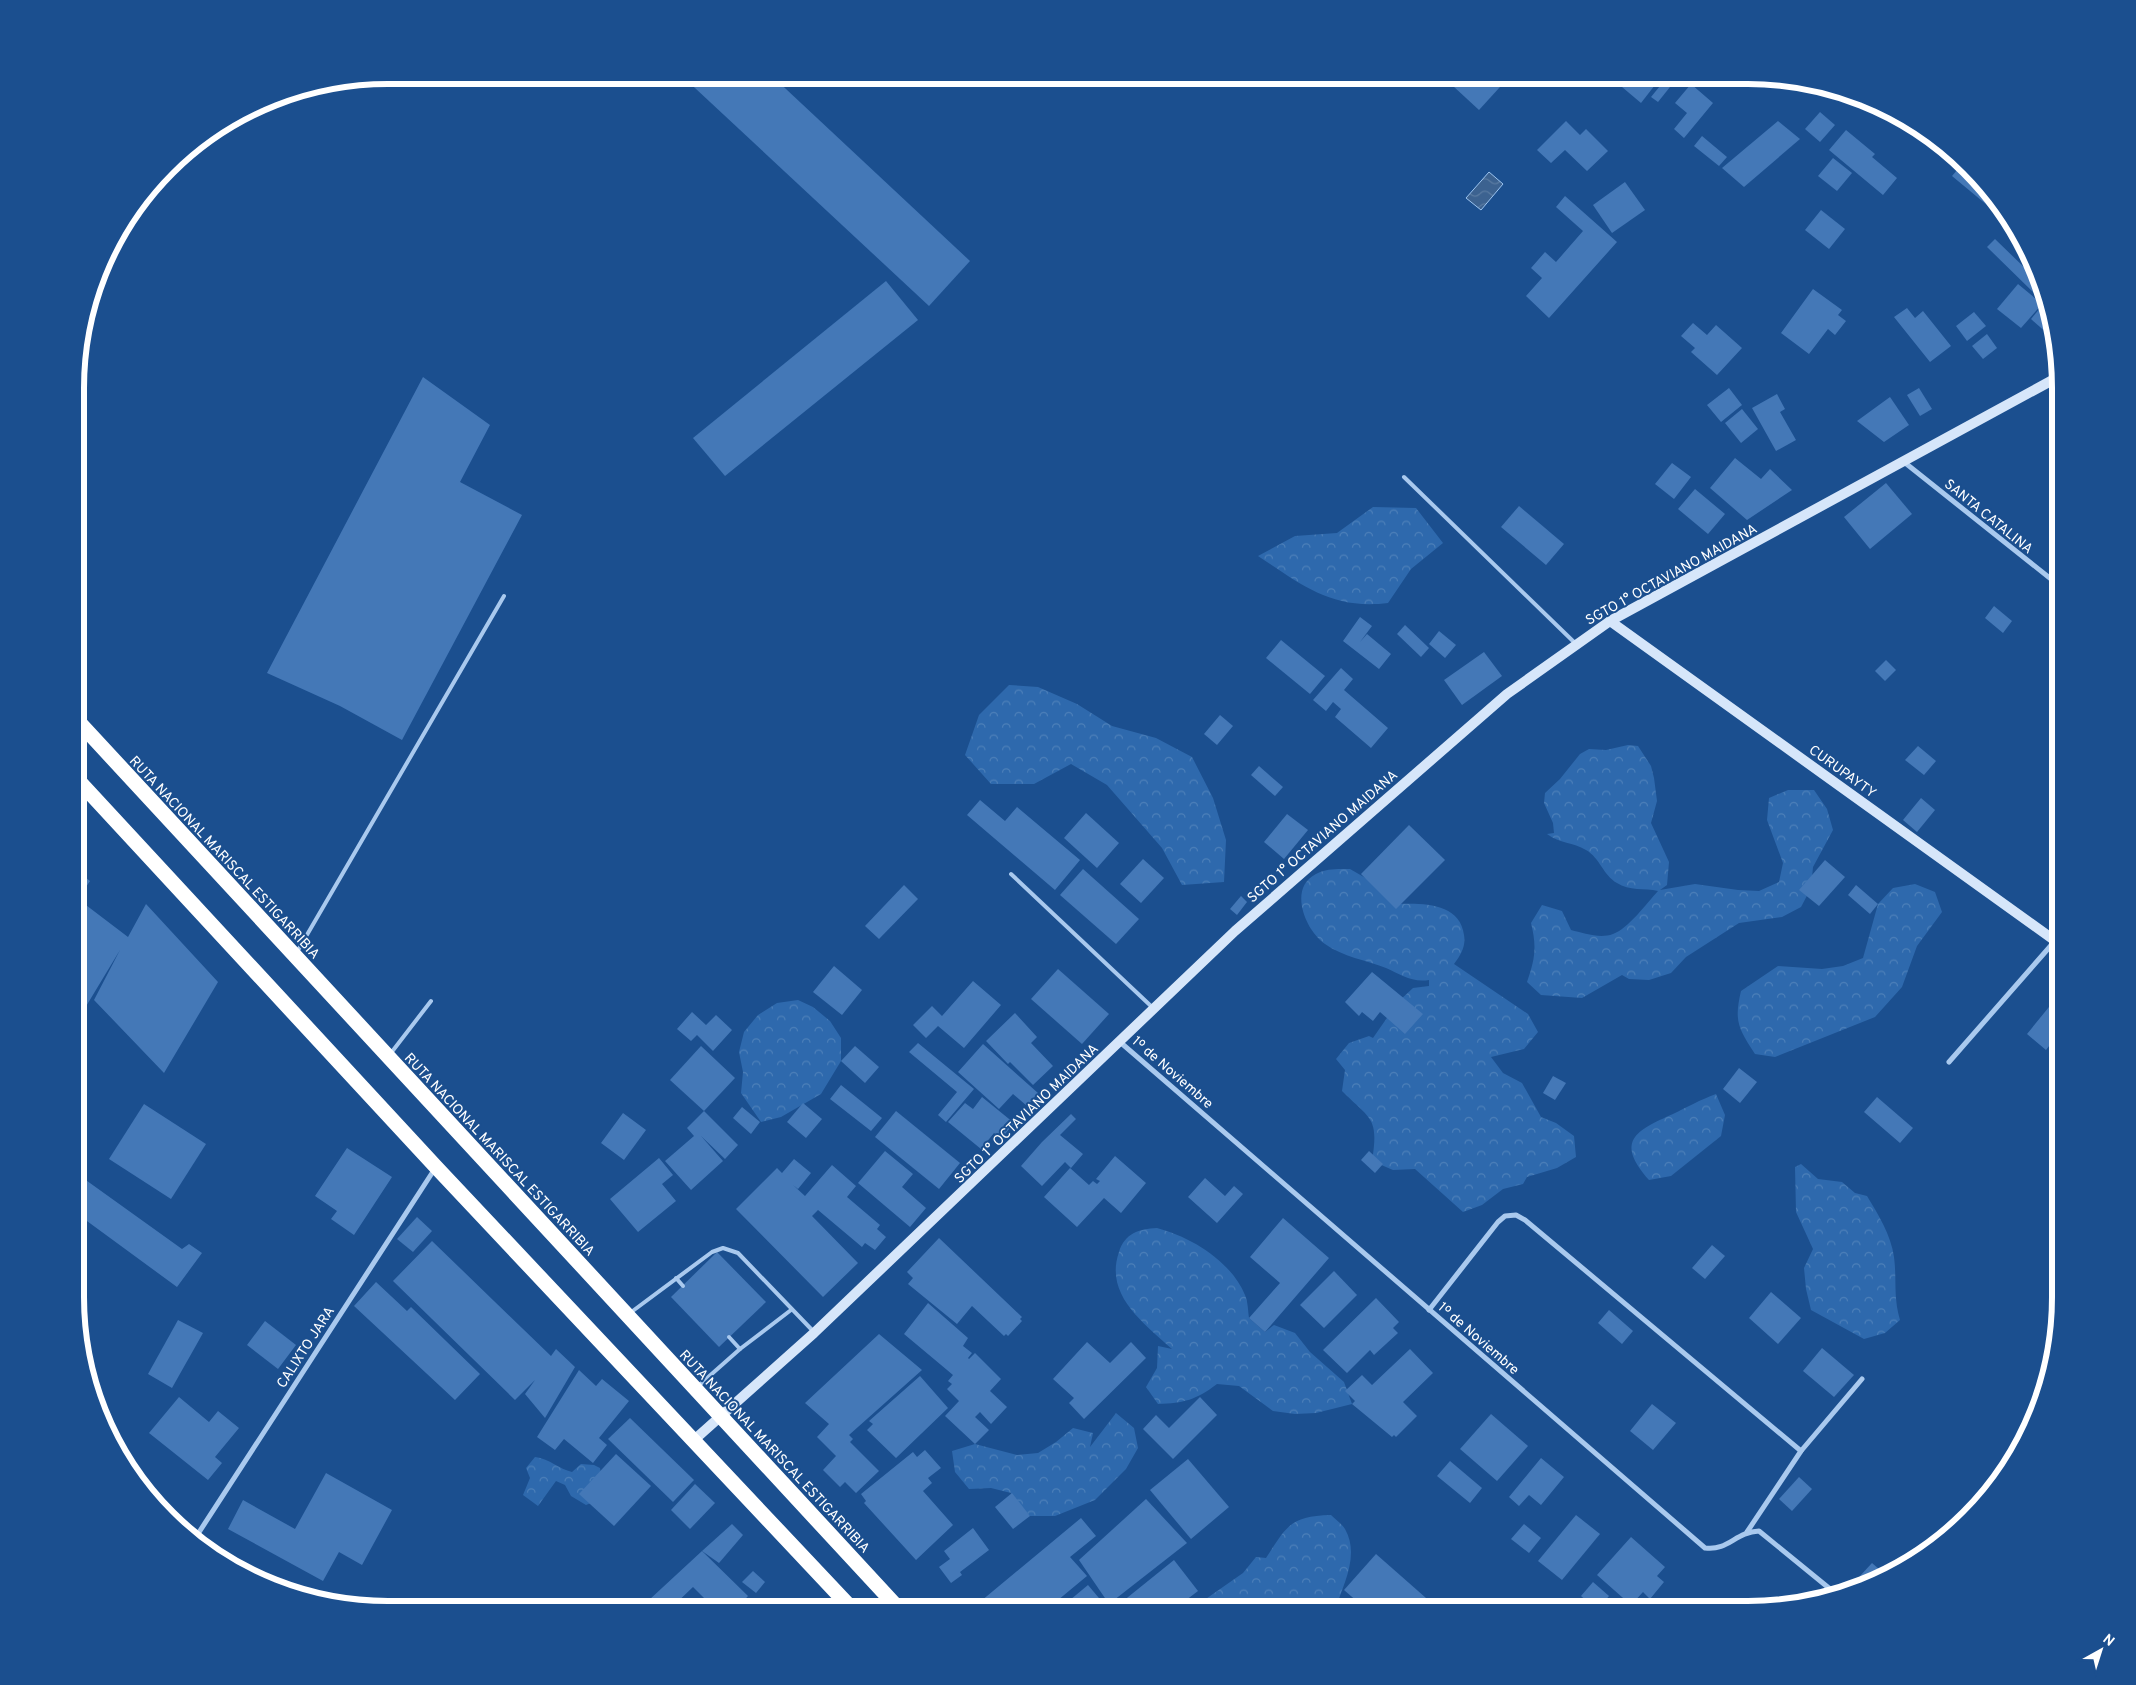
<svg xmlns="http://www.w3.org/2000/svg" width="2136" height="1685" viewBox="0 0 2136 1685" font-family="Overpass,sans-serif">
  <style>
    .forest { fill: url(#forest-crowns) }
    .water { fill: url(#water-waves); stroke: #9cc4f0 }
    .building { fill: #4478b7 }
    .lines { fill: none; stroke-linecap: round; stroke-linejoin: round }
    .lane { stroke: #a9c9ee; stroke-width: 4 }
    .street { stroke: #a9c9ee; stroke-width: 5 }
    .secondary { stroke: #d6e6fa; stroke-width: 10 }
    .highway { stroke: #fff; stroke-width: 15 }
    .labels { text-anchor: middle; stroke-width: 4; stroke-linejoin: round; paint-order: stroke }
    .street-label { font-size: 14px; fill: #fff; stroke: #1b4f8f }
    .rim { fill: none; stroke: #fff; stroke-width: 6 }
  </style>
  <defs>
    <pattern id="forest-crowns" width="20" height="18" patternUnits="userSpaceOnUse" patternTransform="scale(1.25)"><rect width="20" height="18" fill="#2e69ad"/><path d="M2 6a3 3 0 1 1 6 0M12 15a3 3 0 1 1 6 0" fill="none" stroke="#4d80b9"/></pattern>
    <pattern id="water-waves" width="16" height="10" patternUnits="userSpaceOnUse" patternTransform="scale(1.25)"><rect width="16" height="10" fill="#3c6290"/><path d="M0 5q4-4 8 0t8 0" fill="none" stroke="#597aa1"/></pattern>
  </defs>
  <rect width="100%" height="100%" fill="#1b4f8f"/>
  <!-- forest -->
  <g class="forest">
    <polygon points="1920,131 1947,148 1939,150 1921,138"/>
    <path d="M1373,507L1416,508L1443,543L1411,569L1388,603C1332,610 1302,585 1258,556L1295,536L1337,533Z"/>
    <polygon points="1009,685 1038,687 1077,704 1112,726 1156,738 1192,757 1213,798 1226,840 1224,882 1182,885 1162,848 1107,785 1071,764 1034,784 991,784 965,755 979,715"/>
    <path d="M1628,745L1638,746L1651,766L1654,778L1657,801L1651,823L1669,862L1667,885L1660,890L1695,884L1738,890L1759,891L1779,882L1783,863L1767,820L1769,798L1788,790H1814L1827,809L1833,830L1813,867L1811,888L1801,907L1782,917L1739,923L1686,957L1671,973L1649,980L1629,979L1622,975L1582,998L1541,995L1527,982C1535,959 1537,947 1531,923L1542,905L1562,911L1571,930C1583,933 1600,939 1613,934C1628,929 1647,903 1658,891C1645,888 1629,891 1617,883C1603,875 1600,858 1586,850C1573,842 1560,844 1547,834L1554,833L1553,823L1544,803L1545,793L1560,779L1580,754L1589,749L1606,750Z"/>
    <path d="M1350,869L1369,880L1396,904C1421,903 1460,902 1464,935C1466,946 1461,955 1454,964L1528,1014L1538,1032L1524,1049L1491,1057L1503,1073L1522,1083L1541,1117L1556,1123L1574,1136L1576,1157L1557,1168L1527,1177L1523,1184L1503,1189L1482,1205L1463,1212L1415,1169L1393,1170L1372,1161C1379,1117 1371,1120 1342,1091L1345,1070L1336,1059L1349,1043L1369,1036L1373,1038L1398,1002L1413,988L1429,986V980C1412,983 1400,974 1386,968C1366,960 1343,957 1325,944C1305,930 1288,888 1316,874C1327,868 1339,869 1350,869Z"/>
    <path d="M1915,884L1935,892L1942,912L1917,946L1902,987L1875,1017L1775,1057L1755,1054C1738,1028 1734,1021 1741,991L1778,966L1822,969L1843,966L1863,958L1878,904L1893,888Z"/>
    <polygon points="798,1000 813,1007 830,1021 841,1038 841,1061 821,1094 781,1117 761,1122 741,1093 743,1072 739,1052 744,1032 758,1015 777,1003"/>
    <path d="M1716,1094L1725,1115L1721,1136L1671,1176L1649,1180C1615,1141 1635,1131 1673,1114C1687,1107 1700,1100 1716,1094Z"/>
    <path d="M1801,1164L1818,1179L1842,1182L1855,1193L1867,1196C1878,1214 1891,1235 1894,1257C1897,1280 1893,1296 1900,1320L1885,1333L1864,1339L1811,1310L1806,1289L1804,1268L1813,1249L1796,1212L1795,1167Z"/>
    <path d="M1157,1228C1191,1237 1231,1261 1245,1295C1248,1302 1248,1311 1249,1318L1265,1332L1274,1325L1295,1333L1310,1352L1344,1382L1352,1404L1316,1413L1295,1414L1273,1411L1239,1386L1217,1384C1196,1400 1184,1403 1158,1404L1146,1387L1157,1368L1158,1346L1172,1349C1144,1323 1104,1295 1119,1252C1125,1233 1139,1229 1157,1228Z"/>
    <polygon points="1116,1413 1134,1428 1138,1448 1126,1469 1095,1500 1055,1516 1030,1516 1014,1500 1011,1493 991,1488 969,1489 955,1472 952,1451 975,1444 1017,1455 1038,1453 1056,1442 1073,1428 1093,1433 1090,1447"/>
    <path d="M535,1457C550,1459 559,1469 572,1472L581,1464L594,1465L600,1468L602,1480L598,1500L586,1505L571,1496L565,1485L556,1481L538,1506L523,1495L530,1478L526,1468Z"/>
    <path d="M1331,1515C1335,1519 1342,1524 1345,1529C1360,1555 1343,1585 1335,1610H1190L1243,1573L1256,1557L1266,1558C1287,1526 1290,1516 1331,1515Z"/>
  </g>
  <!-- water -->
  <polygon class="water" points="1489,172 1503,184 1481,210 1466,198"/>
  <!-- building -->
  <g class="building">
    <polygon points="681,75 771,75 970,261 929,306"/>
    <polygon points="1462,76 1510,76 1479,110 1453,86"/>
    <polygon points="1609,76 1662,76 1641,103"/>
    <polygon points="1664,81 1670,87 1658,102 1651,97"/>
    <polygon points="1691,84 1713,103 1684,138 1674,129 1687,113 1675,103"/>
    <polygon points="1820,112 1835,125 1820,142 1805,129"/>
    <polygon points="1566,121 1580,135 1586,129 1608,151 1587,171 1565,150 1551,163 1537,150"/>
    <polygon points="1778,121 1800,139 1744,187 1722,168"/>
    <polygon points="1846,130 1875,154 1872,157 1897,178 1883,195 1829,150"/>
    <polygon points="1702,136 1727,157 1719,166 1694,146"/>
    <polygon points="1833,158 1852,173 1837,191 1818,176"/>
    <polygon points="1963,163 2006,220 2005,220 1952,176"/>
    <polygon points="1625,182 1645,210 1612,233 1593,205"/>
    <polygon points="1565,196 1617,242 1549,318 1526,296 1542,278 1531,268 1545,252 1556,262 1583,231 1556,207"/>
    <polygon points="1821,210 1845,229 1829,249 1805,230"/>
    <polygon points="1995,239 2029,272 2035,268 2042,289 2036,295 1987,247"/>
    <polygon points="886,281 918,320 725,476 693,438"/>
    <polygon points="2018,284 2042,304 2021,328 1997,309"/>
    <polygon points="1813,289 1842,310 1838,315 1846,321 1835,335 1828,329 1809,354 1781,333"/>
    <polygon points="2046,301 2055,326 2056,341 2031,319"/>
    <polygon points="1907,308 1915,318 1923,311 1951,346 1930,362 1894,317"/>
    <polygon points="1974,312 1986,326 1967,341 1956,326"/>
    <polygon points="1693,323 1707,335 1716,325 1742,348 1717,375 1691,352 1695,348 1681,336"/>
    <polygon points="1987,334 1997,348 1983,359 1972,346"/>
    <polygon points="423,377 490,425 460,482 522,515 402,740 340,706 267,673"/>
    <polygon points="1729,388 1742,405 1721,422 1707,405"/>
    <polygon points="1919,388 1932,409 1920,416 1907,395"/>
    <polygon points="1777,394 1785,409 1780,412 1796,440 1776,451 1752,408"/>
    <polygon points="1890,397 1909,425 1884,442 1857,421"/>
    <polygon points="1742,409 1758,429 1741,443 1725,423"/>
    <polygon points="1735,458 1761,479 1770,469 1792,490 1747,520 1710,488"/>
    <polygon points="1672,463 1691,477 1674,499 1655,484"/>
    <polygon points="1886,483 1912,514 1870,549 1844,517"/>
    <polygon points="1695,489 1725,514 1708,534 1678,509"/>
    <polygon points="1519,506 1564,544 1546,565 1501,527"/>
    <polygon points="1994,606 2012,621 2003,633 1985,618"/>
    <polygon points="1360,617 1372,626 1360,642 1367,634 1391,654 1379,669 1343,641"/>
    <polygon points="1405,625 1429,648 1421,657 1397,634"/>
    <polygon points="1439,631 1456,645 1445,658 1429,644"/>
    <polygon points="1281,640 1325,676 1310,694 1266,658"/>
    <polygon points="1484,652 1502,676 1462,705 1444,680"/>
    <polygon points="1886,660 1896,670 1885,681 1875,671"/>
    <polygon points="1341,668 1353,679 1344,690 1388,728 1371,748 1335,717 1341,709 1333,702 1326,711 1313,700"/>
    <polygon points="1220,715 1233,726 1217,745 1204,734"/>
    <polygon points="1918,746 1936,761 1924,775 1905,760"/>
    <polygon points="1259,766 1283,787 1275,796 1251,775"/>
    <polygon points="1921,798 1935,810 1917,832 1903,820"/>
    <polygon points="980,800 1005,821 1017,807 1080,860 1055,890 967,815"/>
    <polygon points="1086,813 1119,843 1097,868 1064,838"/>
    <polygon points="1287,814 1308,830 1284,859 1264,842"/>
    <polygon points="1409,825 1445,860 1396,909 1361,874"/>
    <polygon points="1143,859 1164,878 1141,903 1120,884"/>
    <polygon points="1825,860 1845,877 1819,906 1799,890"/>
    <polygon points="1083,869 1139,919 1116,944 1060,895"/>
    <polygon points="77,871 90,881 78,899 128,937 146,904 218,982 164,1073 94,1000 120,950 76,1023"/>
    <polygon points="904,885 918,899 879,939 865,926"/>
    <polygon points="1856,885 1878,904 1870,914 1848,895"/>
    <polygon points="1241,896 1247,902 1237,915 1230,909"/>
    <polygon points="834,966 862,990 842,1015 813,992"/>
    <polygon points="1058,969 1109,1014 1082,1044 1031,999"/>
    <polygon points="1372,972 1423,1014 1405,1034 1380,1012 1373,1021 1362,1012 1359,1016 1345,1002"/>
    <polygon points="973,981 1001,1005 964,1048 938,1026 926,1038 913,1025 932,1006 942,1016"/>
    <polygon points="2053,1002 2061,1008 2061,1040 2056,1037 2046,1050 2027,1034"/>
    <polygon points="692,1012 706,1025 716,1015 732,1030 713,1051 697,1035 691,1041 677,1029"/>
    <polygon points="1015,1013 1037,1037 1031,1043 1053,1066 1033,1085 1010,1062 1008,1064 986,1041"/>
    <polygon points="918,1043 974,1089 946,1122 938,1115 957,1092 909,1052"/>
    <polygon points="983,1044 1038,1093 1027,1106 1013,1094 999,1109 958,1072"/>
    <polygon points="701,1046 735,1078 704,1111 670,1080"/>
    <polygon points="855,1046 879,1067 865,1083 841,1061"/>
    <polygon points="1739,1068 1757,1082 1740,1103 1723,1089"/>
    <polygon points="1553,1076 1566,1083 1555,1100 1543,1093"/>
    <polygon points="841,1085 882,1118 871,1131 830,1099"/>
    <polygon points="982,1097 1014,1123 1001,1139 994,1133 981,1149 948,1122 965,1103 973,1109"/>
    <polygon points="1877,1097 1913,1128 1900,1143 1864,1112"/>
    <polygon points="803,1103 822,1119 806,1138 787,1122"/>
    <polygon points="144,1104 206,1144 171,1199 109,1159"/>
    <polygon points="742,1107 760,1122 751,1134 733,1118"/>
    <polygon points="704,1111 738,1145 725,1159 701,1136 723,1161 691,1190 665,1161 694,1136 687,1128"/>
    <polygon points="896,1111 960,1163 939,1189 875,1137"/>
    <polygon points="623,1113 646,1130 624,1160 601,1143"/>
    <polygon points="1071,1114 1076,1119 1060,1135 1083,1154 1071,1168 1065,1162 1042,1186 1021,1166 1042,1142"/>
    <polygon points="347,1148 392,1177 354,1235 331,1219 337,1211 315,1196"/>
    <polygon points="885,1151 913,1174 902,1187 926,1208 910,1227 858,1183"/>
    <polygon points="1369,1151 1383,1164 1375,1173 1361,1160"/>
    <polygon points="1115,1156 1146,1183 1121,1213 1104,1198 1077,1227 1044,1197 1070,1168 1089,1185 1093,1181 1097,1184 1100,1181 1096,1179"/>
    <polygon points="659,1158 673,1175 662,1184 676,1201 638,1232 610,1199"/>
    <polygon points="794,1159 811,1173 798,1189 793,1185 805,1196 832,1165 856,1186 847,1197 880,1225 877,1229 886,1237 875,1250 865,1243 862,1247 818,1210 812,1216 858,1263 823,1297 736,1209 777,1168 782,1173"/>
    <polygon points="76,1173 182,1249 189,1244 202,1253 177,1287 76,1213"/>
    <polygon points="1205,1178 1225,1196 1234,1186 1243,1194 1217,1223 1188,1197"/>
    <polygon points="417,1217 432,1231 413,1252 397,1239"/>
    <polygon points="1283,1218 1329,1258 1265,1332 1249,1318 1280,1283 1250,1257"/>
    <polygon points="939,1238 1022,1317 1020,1319 1022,1321 1008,1336 1006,1334 1004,1336 972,1306 957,1324 908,1284 913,1278 907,1272"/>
    <polygon points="432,1241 551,1356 556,1349 575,1367 545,1418 525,1394 535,1380 515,1400 393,1281"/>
    <polygon points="1712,1245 1725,1256 1705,1279 1692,1268"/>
    <polygon points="717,1252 766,1302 719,1347 671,1297"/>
    <polygon points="1334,1271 1357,1295 1324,1328 1300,1305"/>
    <polygon points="376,1282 407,1311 411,1307 480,1374 455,1400 354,1306"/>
    <polygon points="1771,1292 1801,1318 1778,1344 1749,1318"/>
    <polygon points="1376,1298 1399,1322 1393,1328 1398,1333 1374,1355 1370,1350 1347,1373 1323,1350"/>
    <polygon points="928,1303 968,1338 963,1346 972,1353 968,1358 969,1359 975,1353 1001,1379 990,1391 1007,1407 991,1424 980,1412 975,1417 989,1430 975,1444 945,1416 959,1401 947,1389 952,1384 948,1381 953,1375 904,1334"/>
    <polygon points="1609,1310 1633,1331 1622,1344 1598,1323"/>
    <polygon points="178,1320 203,1333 172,1388 148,1374"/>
    <polygon points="265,1321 296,1345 278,1369 247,1345"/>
    <polygon points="879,1334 922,1370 849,1435 853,1439 850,1442 879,1471 856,1493 845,1482 840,1487 823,1470 836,1456 817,1437 829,1424 805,1403"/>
    <polygon points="1087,1342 1110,1363 1131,1342 1146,1358 1084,1419 1069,1403 1074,1398 1053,1379"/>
    <polygon points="1822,1348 1854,1375 1834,1397 1803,1371"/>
    <polygon points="1410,1349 1433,1373 1403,1402 1417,1416 1396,1437 1394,1435 1392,1437 1352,1404 1355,1401 1345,1391 1362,1375 1372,1385"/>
    <polygon points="579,1370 596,1386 602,1379 629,1401 599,1438 607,1445 593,1463 564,1439 555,1450 537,1437"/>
    <polygon points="920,1376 948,1408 896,1458 867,1430 873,1424 869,1421"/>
    <polygon points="179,1397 209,1422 218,1411 239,1428 215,1457 222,1463 208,1480 149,1433"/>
    <polygon points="1200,1397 1217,1415 1173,1459 1143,1429 1156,1415 1169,1428"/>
    <polygon points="1652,1404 1676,1423 1653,1450 1630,1431"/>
    <polygon points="1491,1414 1528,1446 1497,1481 1460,1449"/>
    <polygon points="630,1418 694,1480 673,1502 608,1439"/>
    <polygon points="925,1450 941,1468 928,1478 932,1483 923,1491 953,1525 916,1560 864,1503 866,1501 861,1494 913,1452 917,1457"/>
    <polygon points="616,1454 651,1486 614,1526 579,1494"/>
    <polygon points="1541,1458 1564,1477 1541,1505 1529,1495 1519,1506 1509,1497"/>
    <polygon points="1188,1459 1229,1507 1191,1539 1150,1490"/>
    <polygon points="1450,1461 1482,1488 1470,1503 1437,1476"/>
    <polygon points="326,1473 392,1510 362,1565 339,1552 323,1581 228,1529 243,1500 295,1529"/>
    <polygon points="1799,1477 1812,1489 1792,1511 1779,1499"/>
    <polygon points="695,1484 715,1503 690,1529 671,1510"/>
    <polygon points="1012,1493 1030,1516 1013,1529 995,1507"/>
    <polygon points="1146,1499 1187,1543 1109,1604 1079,1560"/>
    <polygon points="1576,1515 1600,1534 1562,1580 1538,1561"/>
    <polygon points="1081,1518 1096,1536 1070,1557 1087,1576 1046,1610 988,1610 981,1601"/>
    <polygon points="732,1524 743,1535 719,1563 702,1551"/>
    <polygon points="1524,1524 1541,1538 1529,1553 1511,1539"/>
    <polygon points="973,1528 989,1550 960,1572 962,1575 951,1583 939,1567 950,1559 944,1551"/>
    <polygon points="1631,1537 1665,1567 1657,1576 1664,1582 1650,1599 1643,1592 1631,1605 1597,1575"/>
    <polygon points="702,1551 748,1596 735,1610 716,1610 693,1587 670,1609 658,1609 649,1600"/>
    <polygon points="1376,1554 1434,1605 1430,1610 1367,1610 1344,1590"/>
    <polygon points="1174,1560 1198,1591 1173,1610 1112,1610"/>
    <polygon points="1872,1563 1887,1576 1870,1585 1860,1576"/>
    <polygon points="753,1571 765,1582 756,1593 742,1582"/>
    <polygon points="1593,1582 1609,1596 1597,1610 1581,1596"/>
    <polygon points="1088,1585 1109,1610 1058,1610"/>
  </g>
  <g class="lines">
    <!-- lane -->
    <g class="lane">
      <polyline points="1404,477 1576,644"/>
      <polyline points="1011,874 1152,1007"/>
      <polyline points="297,952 504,596"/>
      <polyline points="391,1053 431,1001"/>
      <polyline points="676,1278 683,1286"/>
      <polyline points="630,1313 712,1252 723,1248 738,1253 813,1331"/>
      <polyline points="729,1337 740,1349"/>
      <polyline points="697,1387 740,1349 791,1310"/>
    </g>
    <!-- street -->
    <g class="street">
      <polyline points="1904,462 2061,587"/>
      <path d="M1120,1042L1705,1548C1729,1551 1735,1532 1759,1531L1835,1593"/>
      <polyline points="1949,1062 2061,934"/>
      <polyline points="1429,1310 1498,1222 1505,1216 1516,1215 1525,1220 1801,1451"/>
      <polyline points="1747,1532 1801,1451 1862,1379"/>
      <polyline points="194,1540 434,1170"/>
    </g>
    <!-- secondary -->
    <g class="secondary">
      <polyline points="1610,621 2061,945"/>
      <polyline points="694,1440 814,1333 1235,931 1507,694 1610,621 2060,376"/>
    </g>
    <!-- highway -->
    <g class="highway">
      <polyline points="77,720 900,1610"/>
      <polyline points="77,779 436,1167 853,1610"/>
    </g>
  </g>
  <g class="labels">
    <!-- street labels -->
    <g class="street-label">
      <text transform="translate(1989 516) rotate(39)" y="5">SANTA CATALINA</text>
      <text transform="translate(1671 574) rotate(-29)" y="5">SGTO 1° OCTAVIANO MAIDANA</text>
      <text transform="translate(1843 771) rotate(36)" y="5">CURUPAYTY</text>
      <text transform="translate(1322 836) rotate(-41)" y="5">SGTO 1° OCTAVIANO MAIDANA</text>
      <text transform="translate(225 857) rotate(47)" y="5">RUTA NACIONAL MARISCAL ESTIGARRIBIA</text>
      <text transform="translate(1173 1072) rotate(41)" y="5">1º de Noviembre</text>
      <text transform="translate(1026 1113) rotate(-44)" y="5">SGTO 1° OCTAVIANO MAIDANA</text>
      <text transform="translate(500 1154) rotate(47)" y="5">RUTA NACIONAL MARISCAL ESTIGARRIBIA</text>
      <text transform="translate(1479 1338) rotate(41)" y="5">1º de Noviembre</text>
      <text transform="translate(305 1347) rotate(-57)" y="5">CALIXTO JARA</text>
      <text transform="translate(775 1451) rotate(47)" y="5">RUTA NACIONAL MARISCAL ESTIGARRIBIA</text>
    </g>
  </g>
  <!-- crop -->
  <path d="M0 0H2136V1685H0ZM388 84H1748A304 304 0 0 1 2052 388V1297A304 304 0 0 1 1748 1601H388A304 304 0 0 1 84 1297V388A304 304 0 0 1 388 84Z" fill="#1b4f8f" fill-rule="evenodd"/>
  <path class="rim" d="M388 84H1748A304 304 0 0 1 2052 388V1297A304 304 0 0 1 1748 1601H388A304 304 0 0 1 84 1297V388A304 304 0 0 1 388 84Z"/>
  <!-- north arrow -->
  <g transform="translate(2101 1650) rotate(39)" stroke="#1b4f8f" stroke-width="4" paint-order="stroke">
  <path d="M0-4L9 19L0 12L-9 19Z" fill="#ffffff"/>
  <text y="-8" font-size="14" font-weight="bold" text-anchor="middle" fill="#ffffff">N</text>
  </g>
</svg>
